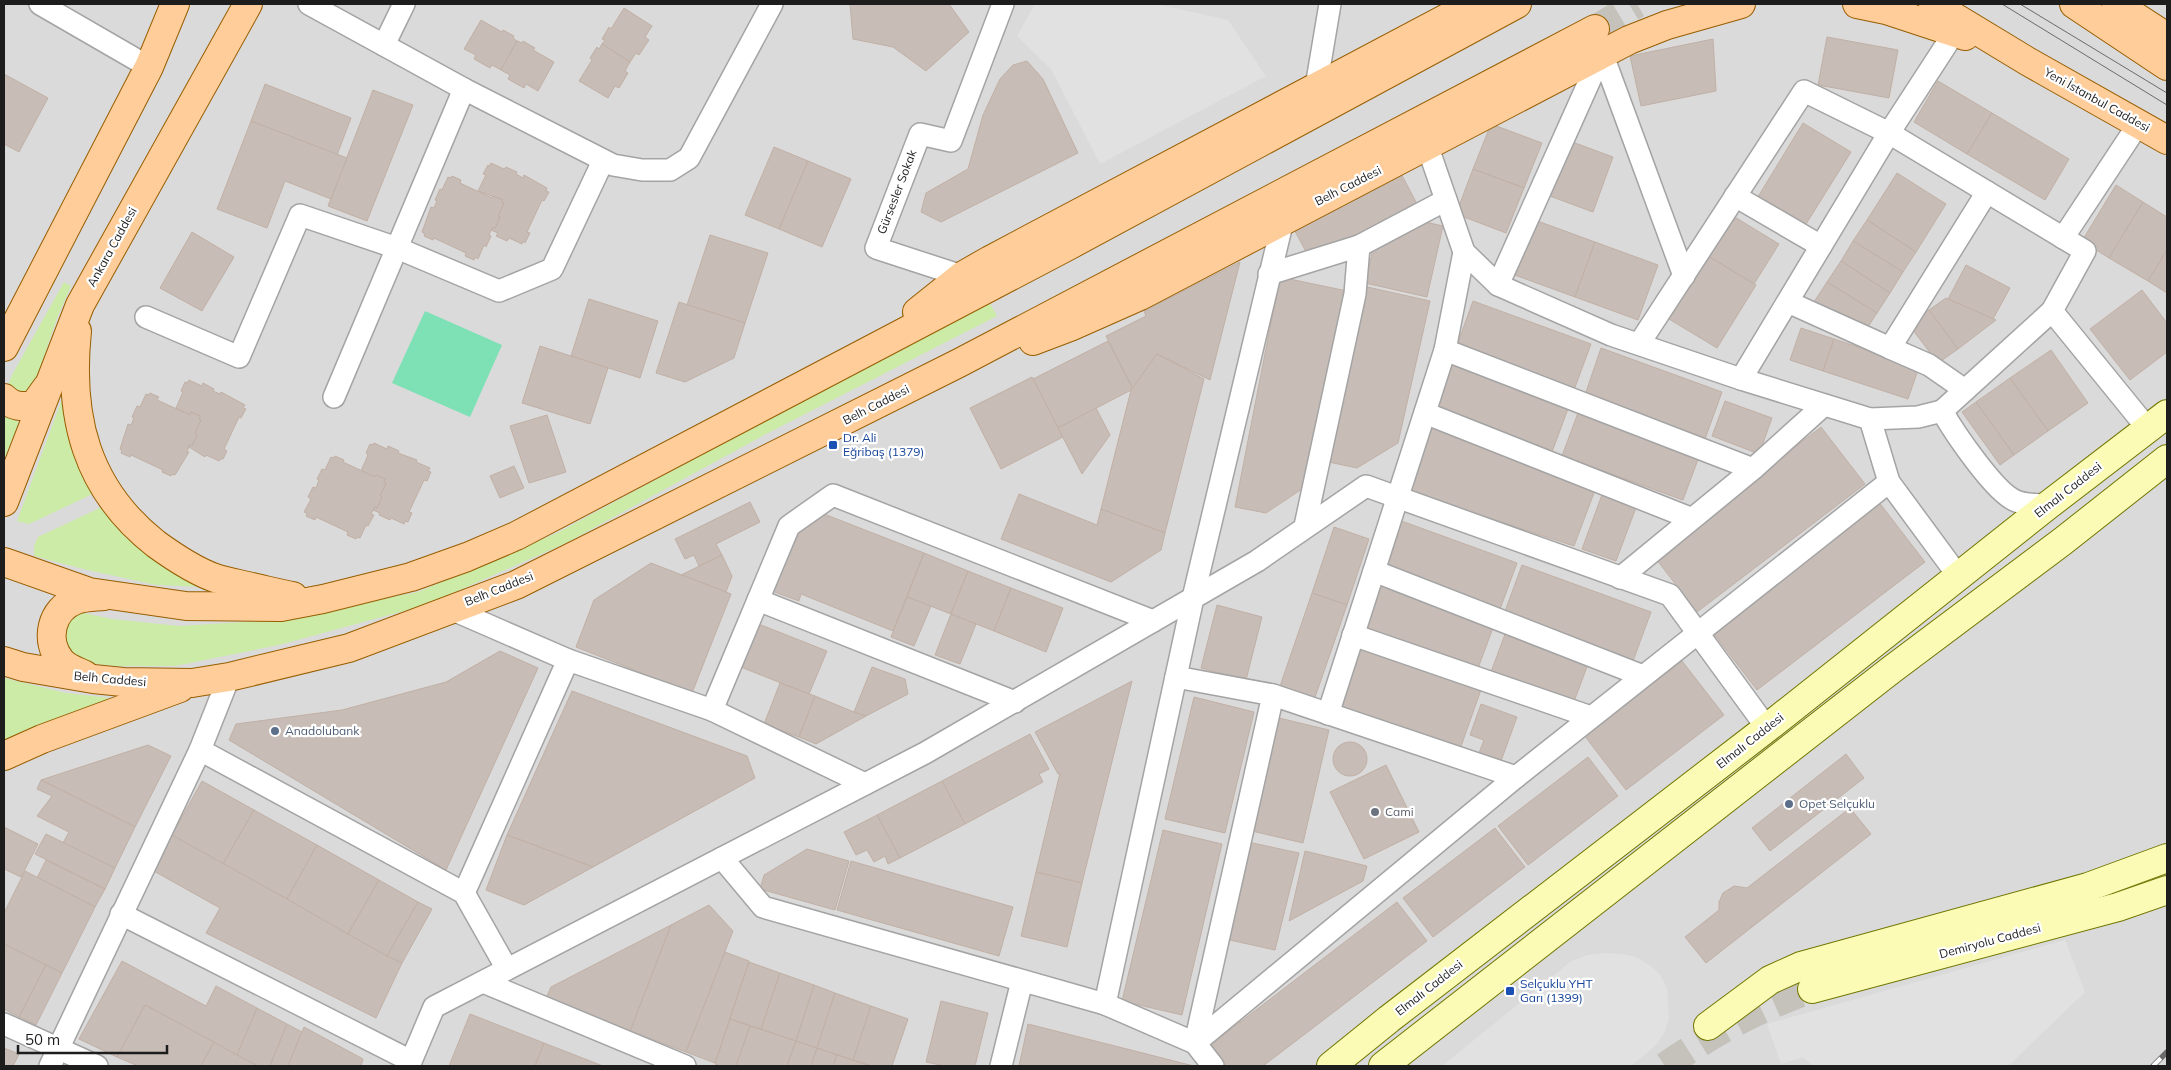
<svg xmlns="http://www.w3.org/2000/svg" width="2171" height="1070" viewBox="0 0 2171 1070" font-family="Mulish,sans-serif">
  <style>
    .residential { fill: #dbdada }
    .grass { fill: #cceba7 }
    .pitch { fill: #7ee0b5 }
    .parking { fill: #e1e1e1 }
    .building { fill: #c7bcb6; stroke: #c1b0a5 }
    .lines { fill: none; stroke-linecap: round; stroke-linejoin: round }
    .secondary-tunnel { stroke: #c5c1bb; stroke-width: 28; stroke-dasharray: 28 14; stroke-linecap: butt }
    .primary-tunnel { stroke: #c5c1bb; stroke-width: 28; stroke-dasharray: 28 14; stroke-linecap: butt }
    .minor-casing { stroke: #a4a4a4; stroke-width: 24 }
    .secondary-casing { stroke: #707702; stroke-width: 30 }
    .primary-casing { stroke: #975d00; stroke-width: 30 }
    .minor { stroke: #fff; stroke-width: 21 }
    .secondary { stroke: #fbfbb5; stroke-width: 28 }
    .primary { stroke: #fecd99; stroke-width: 28 }
    .tram { stroke: #6b6b6b; stroke-width: 1 }
    .rail-casing { stroke: #6b6b6b; stroke-width: 5.5 }
    .rail { stroke: #fff; stroke-width: 4; stroke-dasharray: 11; stroke-linecap: butt }
    .transit-dot { fill: #1a4fb4; stroke: #fff; stroke-width: 2 }
    .service-dot { fill: #5c6f8a; stroke: #fff; stroke-width: 2 }
    .worship-dot { fill: #6b7280; stroke: #fff; stroke-width: 2 }
    .labels { text-anchor: middle; stroke-width: 4.5; stroke-linejoin: round; paint-order: stroke }
    .street-label { font-size: 12px; fill: #1d1d1d; stroke: #fff }
    .transit-label { font-size: 12px; fill: #164399; stroke: #fff; text-anchor: start }
    .service-label { font-size: 12px; fill: #4e5e75; stroke: #fff; text-anchor: start }
    .worship-label { font-size: 12px; fill: #5b616d; stroke: #fff; text-anchor: start }
  </style>
  <rect width="100%" height="100%" fill="#efeae3"/>
  <!-- residential -->
  <rect class="residential" x="4" y="4" width="2163" height="1062"/>
  <!-- grass -->
  <g class="grass">
    <polygon points="64,282 71,286 57,318 34,386 29,395 9,393 8,385 12,375"/>
    <polygon points="988,300 997,316 768,433 566,543 426,605 279,645 175,666 116,666 78,662 66,654 65,623 79,612 112,619 179,626 274,620 418,592 557,533"/>
    <polygon points="64,394 99,491 29,524 17,521"/>
    <polygon points="4,415 19,422 4,460"/>
    <polygon points="106,505 205,587 156,585 83,569 34,556 34,546 38,537"/>
    <polygon points="4,678 66,693 110,698 112,704 4,744"/>
  </g>
  <!-- pitch -->
  <polygon class="pitch" points="425,311 502,345 470,417 392,383"/>
  <!-- parking -->
  <g class="parking">
    <polygon points="1035,4 1156,4 1228,20 1266,76 1100,164 1051,69 1017,36"/>
    <polygon points="2065,940 2085,992 2008,1066 1813,1066 1803,1057 1781,1064 1767,1024"/>
    <polygon points="1605,953 1622,954 1636,957 1651,966 1660,975 1667,989 1669,1018 1664,1033 1657,1044 1631,1066 1442,1066 1570,962 1587,955"/>
  </g>
  <!-- building -->
  <g class="building">
    <polygon points="850,4 949,4 969,32 926,71 893,47 853,39"/>
    <polygon points="624,8 652,26 645,37 649,40 639,55 636,53 630,62 602,44 605,40 602,39 609,27 611,29"/>
    <polygon points="481,20 502,32 503,30 514,36 513,38 517,41 501,70 492,65 490,68 474,59 476,55 464,49"/>
    <polygon points="1827,37 1898,50 1889,98 1818,85"/>
    <polygon points="1713,39 1716,91 1641,106 1630,56"/>
    <polygon points="517,41 522,43 523,41 535,48 533,50 554,62 538,91 526,84 524,88 508,79 510,75 501,70"/>
    <polygon points="602,44 630,62 625,71 628,73 619,88 615,86 608,98 579,81 592,60 590,58 597,47 599,49"/>
    <polygon points="1027,61 1043,79 1078,153 941,222 921,212 926,193 968,169 983,115 1000,79 1013,65"/>
    <polygon points="4,74 48,98 19,152 4,144"/>
    <polygon points="1938,81 1992,113 1967,154 1914,122"/>
    <polygon points="265,84 351,118 337,155 251,121"/>
    <polygon points="373,90 413,105 367,221 328,206"/>
    <polygon points="1992,113 2069,159 2045,200 1967,154"/>
    <polygon points="251,121 347,158 331,199 285,181 267,228 217,209"/>
    <polygon points="1803,123 1851,152 1803,229 1756,200"/>
    <polygon points="1491,124 1542,143 1524,188 1473,169"/>
    <polygon points="1567,140 1613,157 1593,212 1547,195"/>
    <polygon points="774,147 808,161 779,229 745,215"/>
    <polygon points="808,161 851,179 822,247 779,229"/>
    <polygon points="491,163 504,169 506,167 517,172 516,174 523,178 524,175 547,188 546,191 549,192 544,201 542,200 527,232 530,233 525,243 523,241 522,244 509,238 507,241 496,236 498,233 491,230 493,227 495,228 500,217 498,217 504,203 501,202 503,200 478,191 486,175 483,174 488,165 490,166"/>
    <polygon points="1397,166 1417,204 1310,259 1290,222"/>
    <polygon points="1473,169 1524,188 1506,233 1456,214"/>
    <polygon points="1897,173 1946,204 1916,252 1867,220"/>
    <polygon points="452,176 461,180 460,183 492,198 493,196 503,200 501,202 504,203 498,217 500,217 495,228 493,227 491,230 489,235 491,236 486,247 484,245 478,259 475,257 474,260 465,256 466,253 434,238 433,240 424,236 425,234 422,232 431,207 434,208 437,201 435,200 440,189 442,190 448,177 451,178"/>
    <polygon points="2116,185 2143,202 2109,258 2082,241"/>
    <polygon points="2143,202 2167,217 2167,250 2148,281 2109,258"/>
    <polygon points="1733,216 1779,244 1754,284 1708,256"/>
    <polygon points="1412,219 1443,226 1427,297 1365,283 1375,241"/>
    <polygon points="1532,219 1595,242 1575,297 1512,274"/>
    <polygon points="1867,220 1916,252 1903,272 1853,241"/>
    <polygon points="192,232 234,257 202,311 160,288"/>
    <polygon points="710,235 768,253 745,323 687,305"/>
    <polygon points="1853,241 1903,272 1890,293 1841,261"/>
    <polygon points="1595,242 1658,265 1638,320 1575,297"/>
    <polygon points="2167,250 2167,293 2148,281"/>
    <polygon points="1708,256 1756,285 1717,348 1669,319"/>
    <polygon points="1841,261 1890,293 1877,313 1827,282"/>
    <polygon points="1240,262 1210,380 1157,354 1133,389 1106,336 1146,316 1144,311"/>
    <polygon points="1966,265 2010,288 1993,319 1948,299"/>
    <polygon points="1280,277 1347,291 1308,485 1266,513 1235,507"/>
    <polygon points="1827,282 1877,313 1864,333 1814,302"/>
    <polygon points="1363,286 1430,301 1398,443 1357,468 1324,461"/>
    <polygon points="2142,290 2167,323 2167,352 2130,380 2090,329"/>
    <polygon points="1946,298 1948,299 1996,320 1958,349 1929,310"/>
    <polygon points="589,299 658,321 640,378 571,356"/>
    <polygon points="1473,301 1591,344 1574,390 1456,348"/>
    <polygon points="679,302 745,323 734,358 685,382 656,373"/>
    <polygon points="1929,310 1958,349 1938,363 1909,325"/>
    <polygon points="1801,328 1834,339 1823,371 1790,360"/>
    <polygon points="1834,339 1919,367 1908,399 1823,371"/>
    <polygon points="1108,341 1133,389 1058,428 1033,379"/>
    <polygon points="540,346 608,368 590,424 522,403"/>
    <polygon points="1601,348 1722,392 1705,439 1585,395"/>
    <polygon points="2051,350 2088,403 2048,431 2010,378"/>
    <polygon points="1157,354 1204,379 1165,533 1101,509 1131,390"/>
    <polygon points="1451,363 1569,406 1552,452 1434,409"/>
    <polygon points="1032,377 1063,437 1001,469 970,408"/>
    <polygon points="2010,378 2048,431 2014,455 1976,402"/>
    <polygon points="189,380 202,386 203,383 214,389 213,391 220,394 221,392 245,405 243,408 246,409 241,418 239,417 224,449 227,451 223,459 221,459 219,461 206,455 205,457 189,447 190,444 192,446 197,435 195,433 201,420 199,419 200,416 191,412 190,415 176,408 183,392 181,391 185,382 187,383"/>
    <polygon points="150,393 159,397 157,400 190,415 191,412 200,416 199,419 201,420 195,433 197,435 192,446 190,444 187,452 189,452 175,475 172,474 171,476 162,472 163,470 131,455 130,457 121,453 122,450 120,449 128,424 131,425 134,418 132,417 137,406 140,407 146,394 149,395"/>
    <polygon points="1725,401 1772,418 1759,454 1712,436"/>
    <polygon points="1976,402 2014,455 2000,465 1962,412"/>
    <polygon points="1096,408 1110,435 1082,474 1058,428"/>
    <polygon points="1579,410 1700,454 1683,500 1562,456"/>
    <polygon points="547,415 566,472 529,483 510,426"/>
    <polygon points="1430,425 1597,485 1574,546 1406,491"/>
    <polygon points="1821,427 1865,484 1697,612 1653,555"/>
    <polygon points="374,443 387,449 388,446 399,451 398,453 417,460 416,462 430,468 428,471 431,472 427,481 424,480 409,512 412,513 408,522 405,521 404,524 391,518 390,520 379,515 380,513 373,510 375,507 377,508 382,497 380,496 386,483 384,482 385,479 376,475 375,477 361,471 368,455 366,453 370,444 372,445"/>
    <polygon points="335,456 344,460 343,462 375,477 376,475 385,479 384,482 386,483 380,496 382,497 377,508 375,507 371,514 374,515 368,526 366,525 360,538 357,537 356,539 347,535 348,532 316,517 315,520 306,516 307,513 304,512 311,499 308,497 313,487 316,488 319,480 317,479 322,469 325,470 331,457 334,458"/>
    <polygon points="514,466 524,488 500,498 490,476"/>
    <polygon points="1603,492 1637,505 1616,561 1582,549"/>
    <polygon points="1019,494 1097,525 1101,509 1165,533 1161,550 1111,582 1001,539"/>
    <polygon points="1878,501 1925,562 1757,690 1710,629"/>
    <polygon points="750,502 760,522 716,544 722,555 699,566 694,555 685,559 675,539"/>
    <polygon points="824,514 924,553 893,631 801,594 799,601 772,591 796,529"/>
    <polygon points="1396,519 1517,563 1499,612 1378,568"/>
    <polygon points="1334,527 1369,539 1347,605 1312,593"/>
    <polygon points="924,553 968,571 951,614 907,597"/>
    <polygon points="722,555 732,576 726,592 681,575"/>
    <polygon points="651,563 731,594 692,693 576,647 594,600"/>
    <polygon points="1522,565 1651,612 1633,661 1504,614"/>
    <polygon points="968,571 1011,588 994,631 951,614"/>
    <polygon points="1373,581 1494,625 1477,671 1356,627"/>
    <polygon points="1011,588 1063,608 1046,652 994,631"/>
    <polygon points="1312,593 1347,605 1313,703 1278,692"/>
    <polygon points="907,597 931,606 914,646 891,637"/>
    <polygon points="1217,605 1262,617 1246,680 1201,668"/>
    <polygon points="951,614 976,624 960,664 935,655"/>
    <polygon points="756,623 827,651 809,694 738,666"/>
    <polygon points="1508,626 1591,656 1572,707 1491,672"/>
    <polygon points="1361,644 1482,687 1459,752 1338,708"/>
    <polygon points="500,651 538,668 446,870 229,740 236,724 342,710 446,682"/>
    <polygon points="1682,661 1724,715 1626,790 1584,735"/>
    <polygon points="872,667 905,679 908,694 866,716 854,712"/>
    <polygon points="1132,681 1082,883 1036,872 1060,773 1058,774 1035,732"/>
    <polygon points="780,683 815,696 799,737 764,724"/>
    <polygon points="572,691 747,756 755,778 593,867 507,835"/>
    <polygon points="815,696 854,712 866,716 816,744 799,737"/>
    <polygon points="1194,697 1254,712 1225,833 1165,819"/>
    <polygon points="1481,704 1517,717 1501,761 1479,753 1484,740 1470,735"/>
    <polygon points="1279,718 1329,730 1303,843 1252,831"/>
    <polygon points="1030,734 1049,769 1039,774 1043,782 965,824 942,781"/>
    <circle cx="1350" cy="759" r="17"/>
    <polygon points="148,745 171,756 135,827 41,780"/>
    <polygon points="1846,754 1864,778 1770,851 1752,828"/>
    <polygon points="1588,757 1618,796 1528,865 1498,826"/>
    <polygon points="1386,765 1419,832 1364,859 1330,792"/>
    <polygon points="41,780 135,827 115,868 63,843 69,832 37,816 52,796 37,789"/>
    <polygon points="202,781 254,810 223,864 172,835"/>
    <polygon points="942,781 965,824 900,858 877,815"/>
    <polygon points="1850,808 1871,834 1706,963 1685,937 1719,910 1719,902 1723,893 1734,886 1747,888"/>
    <polygon points="254,810 317,845 287,899 223,864"/>
    <polygon points="877,815 900,858 888,864 885,856 874,862 867,850 856,855 844,832"/>
    <polygon points="4,827 38,844 21,877 4,869"/>
    <polygon points="1495,828 1525,867 1433,937 1403,898"/>
    <polygon points="1163,830 1222,844 1182,1015 1122,1001"/>
    <polygon points="46,834 115,868 105,889 35,854"/>
    <polygon points="172,835 402,963 376,1018 206,933 220,908 152,870"/>
    <polygon points="507,835 593,867 524,905 486,890"/>
    <polygon points="1248,842 1299,853 1275,950 1225,939"/>
    <polygon points="317,845 379,880 348,934 287,899"/>
    <polygon points="807,849 849,861 835,910 760,889 764,875"/>
    <polygon points="1305,851 1367,866 1363,881 1289,921"/>
    <polygon points="46,860 105,889 95,907 37,878"/>
    <polygon points="851,861 1013,907 999,956 837,910"/>
    <polygon points="25,871 95,907 62,973 4,944 4,913"/>
    <polygon points="1036,872 1082,883 1067,947 1021,936"/>
    <polygon points="379,880 418,902 387,956 348,934"/>
    <polygon points="418,902 432,909 402,963 387,956"/>
    <polygon points="1397,902 1427,941 1263,1066 1219,1066 1205,1049"/>
    <polygon points="709,905 733,931 686,1052 630,1031 671,925"/>
    <polygon points="671,925 630,1031 546,998 551,987"/>
    <polygon points="4,944 46,965 19,1017 4,1009"/>
    <polygon points="725,952 749,961 715,1063 686,1052"/>
    <polygon points="122,961 206,1006 216,986 257,1008 237,1055 145,1005 117,1057 79,1039"/>
    <polygon points="749,962 780,973 761,1029 730,1019"/>
    <polygon points="46,965 62,973 36,1025 19,1017"/>
    <polygon points="780,973 814,985 796,1041 761,1029"/>
    <polygon points="814,985 835,993 817,1048 796,1041"/>
    <polygon points="835,993 871,1006 853,1060 817,1048"/>
    <polygon points="941,1001 988,1013 975,1066 945,1066 926,1062"/>
    <polygon points="145,1005 214,1042 201,1066 138,1066 117,1057"/>
    <polygon points="871,1006 908,1019 892,1066 872,1066 853,1060"/>
    <polygon points="257,1008 287,1024 270,1066 258,1066 237,1055"/>
    <polygon points="470,1014 544,1043 535,1066 449,1066"/>
    <polygon points="730,1019 750,1026 736,1066 720,1066 715,1064"/>
    <polygon points="287,1024 302,1032 288,1066 270,1066"/>
    <polygon points="1028,1024 1194,1066 1019,1066"/>
    <polygon points="750,1026 796,1041 787,1066 736,1066"/>
    <polygon points="304,1027 363,1059 361,1066 288,1066"/>
    <polygon points="796,1041 817,1048 811,1066 787,1066"/>
    <polygon points="214,1042 237,1055 258,1066 201,1066"/>
    <polygon points="544,1043 603,1066 535,1066"/>
    <polygon points="4,1048 19,1054 13,1066 4,1066"/>
    <polygon points="817,1048 837,1055 833,1066 811,1066"/>
    <polygon points="837,1055 871,1066 833,1066"/>
  </g>
  <g class="lines">
    <!-- secondary-tunnel -->
    <path class="secondary-tunnel" d="M1665,1066C1715,1032 1755,1010 1812,989"/>
    <!-- primary-tunnel -->
    <polyline class="primary-tunnel" points="1595,29 1637,4"/>
    <defs>
      <g id="minor">
        <polyline points="40,4 149,67"/>
        <polyline points="309,4 464,89 613,165 642,170 670,170 689,158 772,4"/>
        <polyline points="384,45 404,4"/>
        <polyline points="1602,53 1684,276"/>
        <polyline points="1316,87 1330,4"/>
        <path d="M1427,145L1464,252L1498,285L1611,335L1741,379L1870,419L1918,417L1942,411C1954,432 1995,493 2016,501C2025,505 2038,504 2047,506"/>
        <polyline points="1735,196 1821,246"/>
        <polyline points="2063,238 2139,123"/>
        <polyline points="1359,246 1446,200"/>
        <polyline points="1269,274 1359,246 1355,294 1305,526"/>
        <polyline points="962,276 876,248 920,134 951,141 1003,4"/>
        <polyline points="1498,285 1602,53"/>
        <polyline points="1788,302 1890,348 1987,192"/>
        <polyline points="146,317 239,357 300,215 397,248 499,291 552,269 603,161"/>
        <polyline points="1639,344 1804,91 1889,133 2085,251 2052,311 2148,429"/>
        <polyline points="1890,348 1929,365 1965,390"/>
        <polyline points="1445,350 1753,469"/>
        <polyline points="1741,379 1889,133 1954,33"/>
        <polyline points="334,397 464,89"/>
        <polyline points="1942,411 2052,311"/>
        <polyline points="1425,413 1690,518"/>
        <polyline points="1889,482 1959,577"/>
        <polyline points="1374,571 1643,676"/>
        <polyline points="1620,578 1753,469 1824,405"/>
        <polyline points="758,600 1015,702"/>
        <polyline points="451,609 568,660 712,710 865,784"/>
        <polyline points="1353,635 1591,717"/>
        <polyline points="1176,677 1273,695 1195,1043 1516,777 1889,482 1870,419"/>
        <polyline points="1273,695 1516,777"/>
        <polyline points="712,710 789,526 833,495 1153,621"/>
        <polyline points="1328,714 1445,350 1464,252"/>
        <polyline points="200,750 464,893 507,969"/>
        <polyline points="722,858 763,907 1105,1004 1195,1043 1213,1066"/>
        <polyline points="464,893 568,660"/>
        <polyline points="121,914 411,1061"/>
        <polyline points="483,982 685,1066"/>
        <polyline points="1105,1004 1193,598 1283,220"/>
        <polyline points="4,1024 97,1066"/>
        <polyline points="50,1066 200,750 229,677"/>
        <polyline points="409,1066 434,1007 925,753 1257,561 1366,486 1670,595 1767,728"/>
        <polyline points="1001,1066 1022,981"/>
      </g>
      <g id="secondary">
        <polyline points="1812,989 2118,907 2167,890"/>
        <polyline points="1708,1026 1770,980 1801,966 2088,887 2167,858"/>
        <polyline points="1331,1066 1389,1019 1767,728 2047,506 2167,414"/>
        <polyline points="1383,1066 1891,670 2063,541 2167,459"/>
      </g>
      <g id="primary">
        <polyline points="1857,4 1886,10 1965,36"/>
        <polyline points="1933,4 2027,61 2167,140"/>
        <polyline points="2074,4 2167,66"/>
        <polyline points="2116,4 2167,37"/>
        <polyline points="917,312 962,276 990,260 1473,4"/>
        <path d="M77,331C68,417 86,489 156,544C174,557 195,571 215,578C227,582 240,584 252,587C266,590 279,594 293,596"/>
        <polyline points="1033,341 1070,327 1140,296 1629,40 1667,25 1741,4"/>
        <polyline points="4,347 149,67 175,4"/>
        <path d="M4,398C13,407 22,407 34,405L47,387"/>
        <polyline points="4,502 80,305 248,4"/>
        <polyline points="4,562 89,592 186,606 281,607 323,599 411,577 467,557 516,536 1068,246 1517,4"/>
        <polyline points="4,661 23,667 93,679 123,682 192,683 229,677 349,648 516,585 959,363 1595,29"/>
        <path d="M85,675C77,671 67,668 61,661C44,641 51,609 76,600C84,597 95,597 104,596"/>
        <polyline points="4,756 42,739 180,688"/>
      </g>
    </defs>
    <!-- minor casing -->
    <use href="#minor" class="minor-casing"/>
    <!-- secondary casing -->
    <use href="#secondary" class="secondary-casing"/>
    <!-- primary casing -->
    <use href="#primary" class="primary-casing"/>
    <!-- minor -->
    <use href="#minor" class="minor"/>
    <!-- secondary -->
    <use href="#secondary" class="secondary"/>
    <!-- primary -->
    <use href="#primary" class="primary"/>
    <!-- tram -->
    <g class="tram">
      <polyline points="2002,4 2167,105"/>
      <polyline points="2020,4 2167,93"/>
    </g>
    <defs>
      <polyline id="rail" points="2153,1066 2167,1052"/>
    </defs>
    <!-- rail casing -->
    <use href="#rail" class="rail-casing"/>
    <!-- rail -->
    <use href="#rail" class="rail"/>
  </g>
  <!-- markers -->
  <g class="transit-dot">
    <rect x="828" y="440" width="10" height="10" rx="2.5"/>
    <rect x="1505" y="986" width="10" height="10" rx="2.5"/>
  </g>
  <g class="service-dot">
    <circle cx="275" cy="731" r="5"/>
    <circle cx="1789" cy="804" r="5"/>
  </g>
  <circle class="worship-dot" cx="1375" cy="812" r="5"/>
  <g class="labels">
    <!-- street labels -->
    <g class="street-label">
      <text transform="translate(2097 100) rotate(29)" y="4">Yeni İstanbul Caddesi</text>
      <text transform="translate(1348 186) rotate(-27)" y="4">Belh Caddesi</text>
      <text transform="translate(897 192) rotate(-69)" y="4">Gürsesler Sokak</text>
      <text transform="translate(112 247) rotate(-61)" y="4">Ankara Caddesi</text>
      <text transform="translate(876 405) rotate(-27)" y="4">Belh Caddesi</text>
      <text transform="translate(2068 490) rotate(-38)" y="4">Elmalı Caddesi</text>
      <text transform="translate(499 589) rotate(-22)" y="4">Belh Caddesi</text>
      <text transform="translate(110 679) rotate(5)" y="4">Belh Caddesi</text>
      <text transform="translate(1750 741) rotate(-38)" y="4">Elmalı Caddesi</text>
      <text transform="translate(1990 941) rotate(-15)" y="4">Demiryolu Caddesi</text>
      <text transform="translate(1429 988) rotate(-38)" y="4">Elmalı Caddesi</text>
    </g>
    <!-- transit labels -->
    <g class="transit-label">
      <text x="843" y="442">Dr. Ali<tspan x="843" dy="14">Eğribaş (1379)</tspan></text>
      <text x="1520" y="988">Selçuklu YHT<tspan x="1520" dy="14">Garı (1399)</tspan></text>
    </g>
    <!-- service labels -->
    <g class="service-label">
      <text x="285" y="735">Anadolubank</text>
      <text x="1799" y="808">Opet Selçuklu</text>
    </g>
    <!-- worship labels -->
    <g class="worship-label">
      <text x="1385" y="816">Cami</text>
    </g>
  </g>
  <!-- border -->
  <rect width="2171" height="1070" fill="none" stroke="#1d1d1d" stroke-width="10"/>
  <!-- scale -->
  <path d="M18 1045v8h149v-8" fill="none" stroke="#1d1d1d" stroke-width="2.5"/>
  <text x="25" y="1045" font-size="15" fill="#1d1d1d" stroke="#ffffff" stroke-width="4" paint-order="stroke">50 m</text>
</svg>
